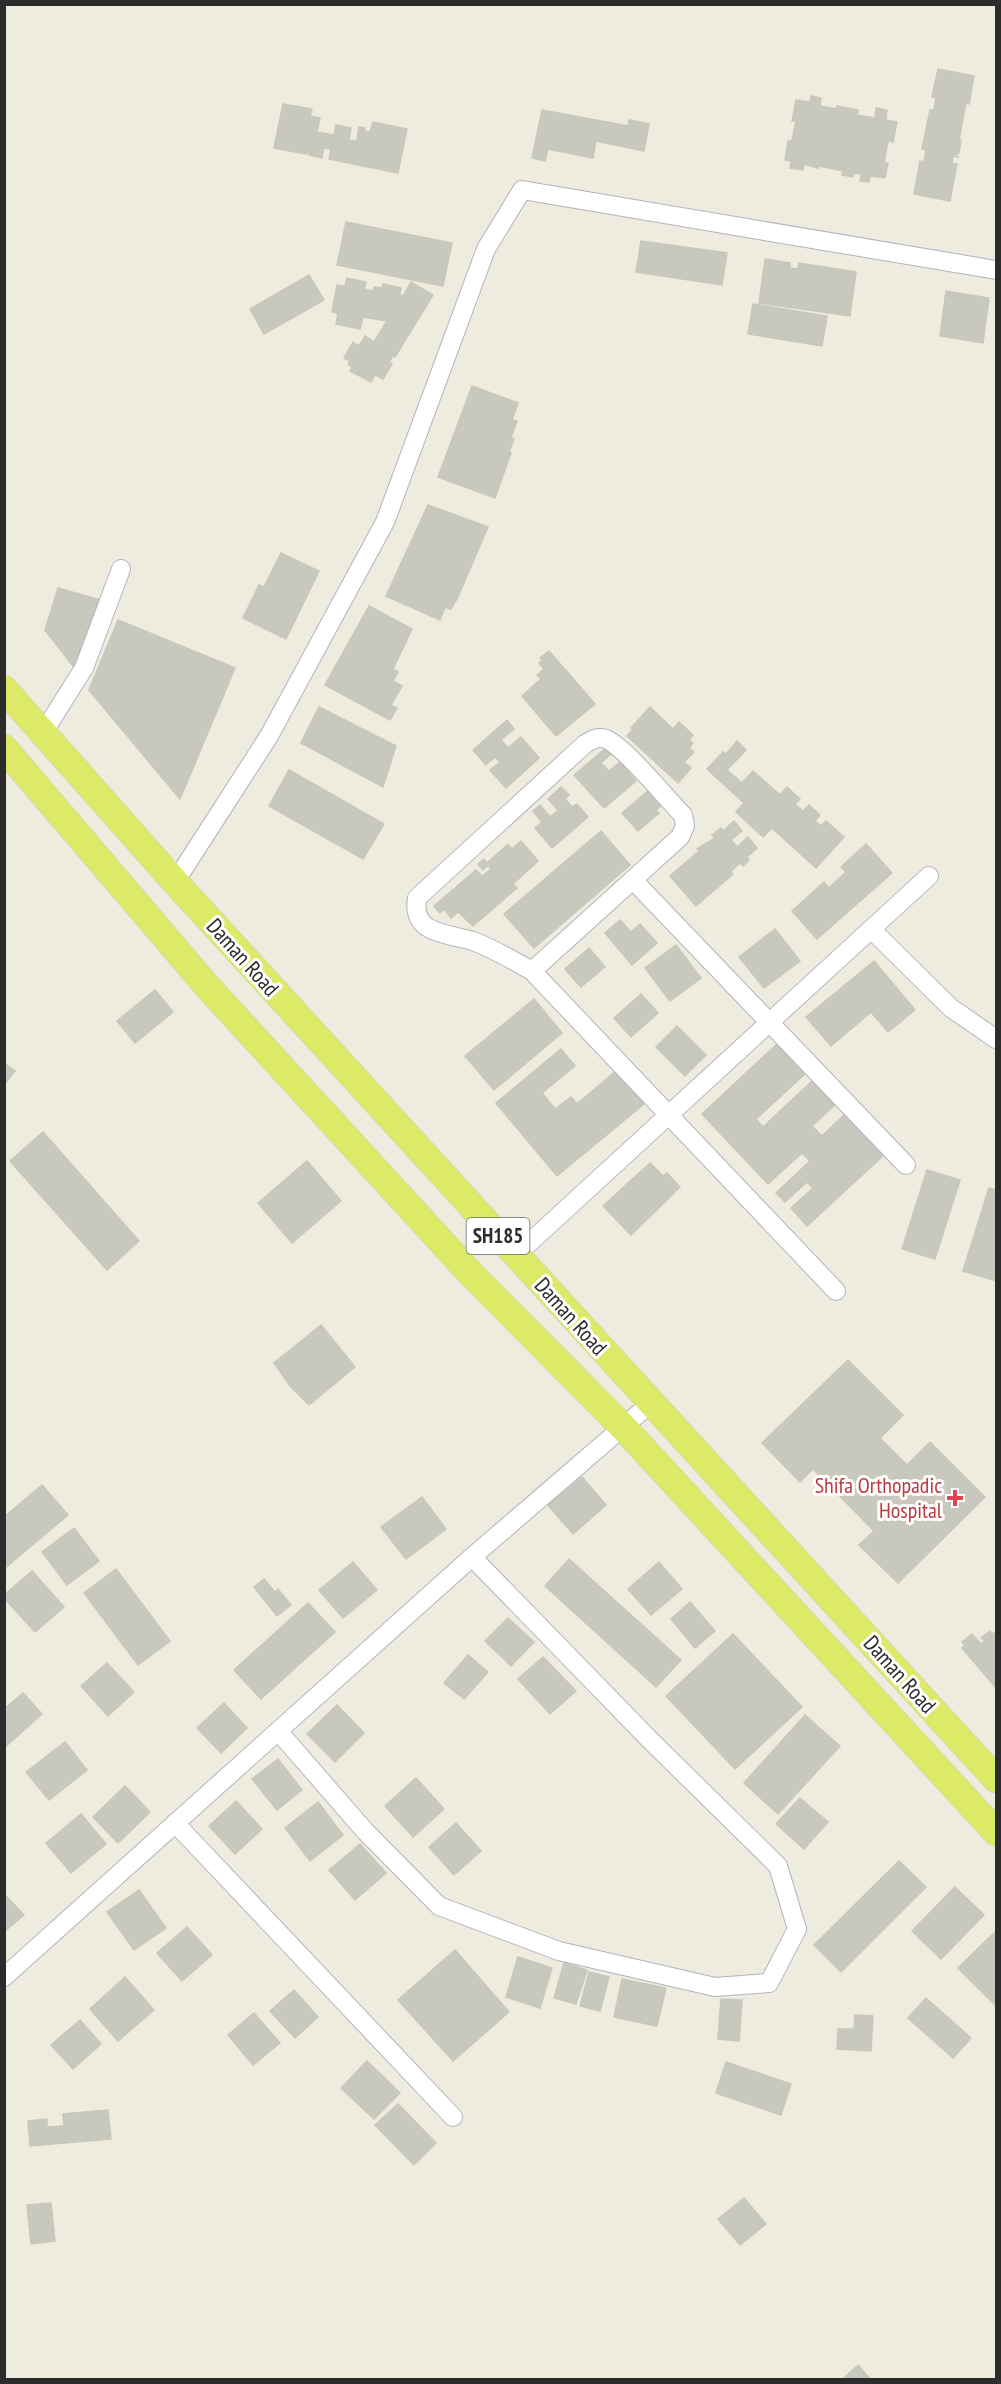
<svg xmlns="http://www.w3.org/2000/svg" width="1001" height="2384" viewBox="0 0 1001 2384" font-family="'PT Sans Narrow',sans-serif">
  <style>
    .building { fill: #c9c8be; stroke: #c8c8b9; stroke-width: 1.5 }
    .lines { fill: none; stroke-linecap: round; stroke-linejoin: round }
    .street-casing { stroke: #b5b2bf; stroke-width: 20 }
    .primary-casing { stroke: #ccc; stroke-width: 28 }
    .street { stroke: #fff; stroke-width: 18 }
    .primary { stroke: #dcea67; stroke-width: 27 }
    .health-dot { fill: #e0444e; stroke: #fff; stroke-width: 2 }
    .labels { text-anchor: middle; stroke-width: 6; stroke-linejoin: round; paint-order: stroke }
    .shield { fill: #fff; stroke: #6b6b6b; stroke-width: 1.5 }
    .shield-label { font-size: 21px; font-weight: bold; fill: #2c2c2c }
    .street-label { font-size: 22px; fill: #2c2c2c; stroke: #fff }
    .health-label { font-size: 22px; fill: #be3a42; stroke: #fff; text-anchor: end }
  </style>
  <rect width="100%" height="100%" fill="#edecdf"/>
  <!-- building -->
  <g class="building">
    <polygon points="938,69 974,76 969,104 966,103 959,140 961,140 959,153 956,155 958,157 953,156 952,163 957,164 950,201 914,194 920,161 924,162 926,150 922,149 930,110 934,110 936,97 932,97"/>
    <polygon points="811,96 821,98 820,106 837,109 837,106 858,110 857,115 875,118 876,108 887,110 886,120 897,122 893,142 888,141 884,163 888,163 885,178 870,176 869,182 860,181 861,174 854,173 853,177 842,175 843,171 819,166 818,168 804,164 803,170 790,168 791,161 785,160 788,141 792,141 796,121 792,121 796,100 810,102"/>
    <polygon points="283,104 312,109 310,116 320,118 317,132 334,135 336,125 351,128 349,140 357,141 359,127 365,128 364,131 370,132 373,122 407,129 398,173 329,159 331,149 324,148 322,158 309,155 309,153 306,152 306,154 274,148"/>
    <polygon points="542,110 628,126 629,120 649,124 644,151 596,141 593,158 548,149 545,161 532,158"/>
    <polygon points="346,222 452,243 443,286 337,265"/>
    <polygon points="641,241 727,253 722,285 636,272"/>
    <polygon points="765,259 790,263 790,268 798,269 799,263 856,272 850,316 759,303"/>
    <polygon points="309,275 324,300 264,334 250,309"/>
    <polygon points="347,278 366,282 364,289 373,291 374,287 382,288 383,284 401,288 400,295 403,296 411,282 433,295 395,357 393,356 389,362 392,364 383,379 375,375 371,382 350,371 352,367 348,364 350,361 344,358 353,342 359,346 365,336 374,342 387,321 363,317 360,329 336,324 338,313 332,312 337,285 345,286"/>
    <polygon points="946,291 989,298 983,343 940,336"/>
    <polygon points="753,304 827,316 822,346 748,334"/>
    <polygon points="472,386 518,403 512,420 517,421 511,438 514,439 509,452 511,453 495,498 438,477"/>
    <polygon points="428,505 488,527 457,599 451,609 445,607 440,620 386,596"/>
    <polygon points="281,553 319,571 286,639 243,618 259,585 264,587"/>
    <polygon points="58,588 104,601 77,671 45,630"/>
    <polygon points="369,606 412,629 393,669 398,672 393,681 402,686 391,705 397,708 390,720 325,685"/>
    <polygon points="118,620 235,668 180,799 89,690"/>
    <polygon points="549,651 595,704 556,736 522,696 541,679 537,675 544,669 539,663 542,660 540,658"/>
    <polygon points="319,707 396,746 383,787 301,743"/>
    <polygon points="650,707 673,729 679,722 693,735 689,740 693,743 689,748 694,752 684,762 691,768 678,783 627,736 633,729 631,728"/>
    <polygon points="507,720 514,729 501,740 508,748 521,737 539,758 506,788 490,770 500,762 495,757 486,765 473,750"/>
    <polygon points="737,741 746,750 727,770 742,783 753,771 780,795 787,787 800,799 795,804 803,811 809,805 820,815 815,821 821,826 826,821 844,837 816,868 772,828 763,837 736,812 744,803 707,769 723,752 726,754"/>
    <polygon points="607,747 612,753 601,763 609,771 620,762 636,781 604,808 574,775"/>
    <polygon points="289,770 384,824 363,859 269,806"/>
    <polygon points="561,787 569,795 565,799 572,807 577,804 588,817 552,848 535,828 542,822 533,811 540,805 550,817 558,810 548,799"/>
    <polygon points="649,790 662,805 656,810 659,813 638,831 622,813"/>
    <polygon points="734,821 742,831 731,840 737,847 748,837 757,848 747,857 749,860 743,866 740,863 731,871 733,874 696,906 670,876 699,851 697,849 715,838 712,835 721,828 723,831"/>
    <polygon points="601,831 630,865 534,948 504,914"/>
    <polygon points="521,841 538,861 513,884 517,888 473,926 458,912 451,918 444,909 440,913 434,906 476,870 482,876 491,869 488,865 483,870 478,864 484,859 487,863 508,844 512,849"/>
    <polygon points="866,844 892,873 817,939 792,911 824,882 829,888 846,872 841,867"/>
    <polygon points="620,920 631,932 640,924 657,943 632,965 605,933"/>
    <polygon points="775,929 800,961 764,988 739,957"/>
    <polygon points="676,945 701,978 670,1001 645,968"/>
    <polygon points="589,948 605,967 581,987 565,969"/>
    <polygon points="874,961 915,1010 888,1032 871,1012 831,1046 806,1017"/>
    <polygon points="155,990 173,1012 135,1043 117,1021"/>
    <polygon points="641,994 658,1013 631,1037 614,1018"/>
    <polygon points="534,999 562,1033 494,1090 465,1056"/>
    <polygon points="677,1026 706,1055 685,1076 656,1047"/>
    <polygon points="778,1043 806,1073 756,1119 763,1127 813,1080 836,1104 812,1126 822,1136 845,1114 884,1155 807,1226 791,1208 813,1188 807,1182 785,1202 776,1193 810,1161 802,1153 768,1184 702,1114"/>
    <polygon points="561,1049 575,1066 542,1093 555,1109 571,1097 577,1104 616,1071 644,1104 557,1176 496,1103"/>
    <polygon points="4,1063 15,1071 4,1085"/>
    <polygon points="43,1132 139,1241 107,1270 10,1161"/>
    <polygon points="307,1161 341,1201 292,1243 258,1203"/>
    <polygon points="650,1163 663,1176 667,1173 680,1187 631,1235 603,1206"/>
    <polygon points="927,1170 960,1180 935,1259 902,1249"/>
    <polygon points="989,1188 996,1190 996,1281 963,1271"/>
    <polygon points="321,1325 355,1367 309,1405 290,1386 274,1363"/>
    <polygon points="848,1360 903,1415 880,1438 907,1465 930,1442 985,1497 898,1583 859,1545 874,1531 813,1469 800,1482 762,1443"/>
    <polygon points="582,1477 606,1505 573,1534 548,1505"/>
    <polygon points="42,1485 68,1515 4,1569 4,1517"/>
    <polygon points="422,1497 446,1529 406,1559 381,1527"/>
    <polygon points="74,1528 99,1561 67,1585 42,1552"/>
    <polygon points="569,1559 681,1660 656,1687 545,1586"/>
    <polygon points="353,1562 377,1590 343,1618 319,1590"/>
    <polygon points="659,1562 682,1589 651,1615 628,1589"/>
    <polygon points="116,1569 170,1641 138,1665 84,1593"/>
    <polygon points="32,1571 64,1607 35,1632 4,1598 4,1595"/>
    <polygon points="264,1579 275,1592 278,1589 291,1605 277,1616 254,1587"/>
    <polygon points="690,1602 715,1631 695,1648 671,1619"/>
    <polygon points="308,1603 335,1632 261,1699 234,1670"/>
    <polygon points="508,1618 534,1642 511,1666 485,1641"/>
    <polygon points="990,1631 992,1634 996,1632 996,1688 962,1648 965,1646 962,1642 972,1634 981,1644 985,1641 981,1638"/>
    <polygon points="733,1634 802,1707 735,1769 666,1696"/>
    <polygon points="468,1655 488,1672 464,1699 444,1683"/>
    <polygon points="543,1657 576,1691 550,1714 518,1679"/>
    <polygon points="107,1663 134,1692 108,1716 81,1686"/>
    <polygon points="23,1693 42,1714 5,1747 4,1709"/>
    <polygon points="224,1703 247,1728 221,1753 197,1728"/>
    <polygon points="337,1705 364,1733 335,1762 307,1734"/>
    <polygon points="805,1715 840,1746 778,1814 744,1783"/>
    <polygon points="65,1742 87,1770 49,1800 26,1772"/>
    <polygon points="278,1759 302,1790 277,1810 252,1779"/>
    <polygon points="416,1778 444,1809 413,1837 385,1806"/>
    <polygon points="125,1786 150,1812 118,1843 93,1817"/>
    <polygon points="800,1798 828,1822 804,1849 776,1824"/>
    <polygon points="236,1801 262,1829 235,1854 209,1826"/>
    <polygon points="318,1802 343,1835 310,1861 285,1828"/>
    <polygon points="81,1814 106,1844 71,1873 46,1843"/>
    <polygon points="456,1823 481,1851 454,1875 429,1847"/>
    <polygon points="360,1844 386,1873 355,1900 329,1870"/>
    <polygon points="899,1861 926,1887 841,1972 814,1945"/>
    <polygon points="955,1887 984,1915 941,1959 912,1931"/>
    <polygon points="139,1890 166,1928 134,1950 107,1912"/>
    <polygon points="4,1894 24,1915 4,1932"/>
    <polygon points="187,1927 212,1955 182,1981 157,1953"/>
    <polygon points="996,1931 996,2003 995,2005 958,1968"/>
    <polygon points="455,1950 509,2012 453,2061 398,2000"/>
    <polygon points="518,1957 552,1968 540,2008 506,1997"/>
    <polygon points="564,1963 587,1970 576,2004 554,1998"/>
    <polygon points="589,1972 609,1977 600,2011 580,2006"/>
    <polygon points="125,1977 154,2010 118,2041 90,2009"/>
    <polygon points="622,1979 666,1988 657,2026 614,2017"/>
    <polygon points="294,1990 318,2017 295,2038 270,2011"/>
    <polygon points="926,1998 971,2038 953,2058 908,2018"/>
    <polygon points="721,1999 742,2000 739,2041 718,2039"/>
    <polygon points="254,2013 280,2043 253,2065 228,2035"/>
    <polygon points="855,2015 873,2016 871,2051 837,2049 838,2029 854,2029"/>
    <polygon points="80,2020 101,2044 73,2069 51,2045"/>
    <polygon points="367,2061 400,2093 374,2119 341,2088"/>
    <polygon points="726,2062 791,2084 781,2115 716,2093"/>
    <polygon points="398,2104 436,2143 414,2165 375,2125"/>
    <polygon points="108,2110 111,2139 30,2146 28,2121 47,2119 47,2127 64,2126 63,2114"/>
    <polygon points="744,2198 766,2224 740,2245 718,2219"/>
    <polygon points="51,2203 55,2241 31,2244 27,2205"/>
    <polygon points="858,2365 871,2380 842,2380"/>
  </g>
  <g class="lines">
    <defs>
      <g id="street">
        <polyline points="43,733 84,668 121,569"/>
        <polyline points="633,880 906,1165"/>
        <polyline points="175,882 269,736 385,522 486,249 522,190 996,270"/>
        <polyline points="871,929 951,1008 996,1039"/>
        <path d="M532,971L680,837L685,826L683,815C666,798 625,747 606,739C598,736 592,740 585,744L417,898C415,910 417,920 427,927C440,935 459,937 473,941C494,949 513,960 532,971L836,1291"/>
        <polyline points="516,1255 929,876"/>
        <polyline points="278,1731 365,1831 439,1906 559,1951 715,1987 769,1983 797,1929 778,1866 650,1740 472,1557"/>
        <polyline points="175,1823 453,2117"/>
        <polyline points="4,1977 472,1557 651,1403"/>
      </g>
      <g id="primary">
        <polyline points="4,689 175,882 996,1779"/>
        <polyline points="4,748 206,985 472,1275 623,1427 996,1832"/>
      </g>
    </defs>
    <!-- street casing -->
    <use href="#street" class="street-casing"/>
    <!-- primary casing -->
    <use href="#primary" class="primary-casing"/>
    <!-- street -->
    <use href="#street" class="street"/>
    <!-- primary -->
    <use href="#primary" class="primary"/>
  </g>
  <!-- markers -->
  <path class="health-dot" d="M952 1489h6v6h6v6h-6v6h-6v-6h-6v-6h6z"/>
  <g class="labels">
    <!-- shield labels -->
    <rect class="shield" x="466.5" y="1218" width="63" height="36" rx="4.5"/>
    <g class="shield-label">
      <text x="498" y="1243">SH185</text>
    </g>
    <!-- street labels -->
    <g class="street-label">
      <text transform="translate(243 957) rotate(48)" y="8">Daman Road</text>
      <text transform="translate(571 1316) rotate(48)" y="8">Daman Road</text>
      <text transform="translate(900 1674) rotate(48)" y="8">Daman Road</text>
    </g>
    <!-- health labels -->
    <g class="health-label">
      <text x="942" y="1493">Shifa Orthopadic<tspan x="942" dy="25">Hospital</tspan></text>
    </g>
  </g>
  <!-- border -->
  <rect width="1001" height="2384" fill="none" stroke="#2c2c2c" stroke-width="12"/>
</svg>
